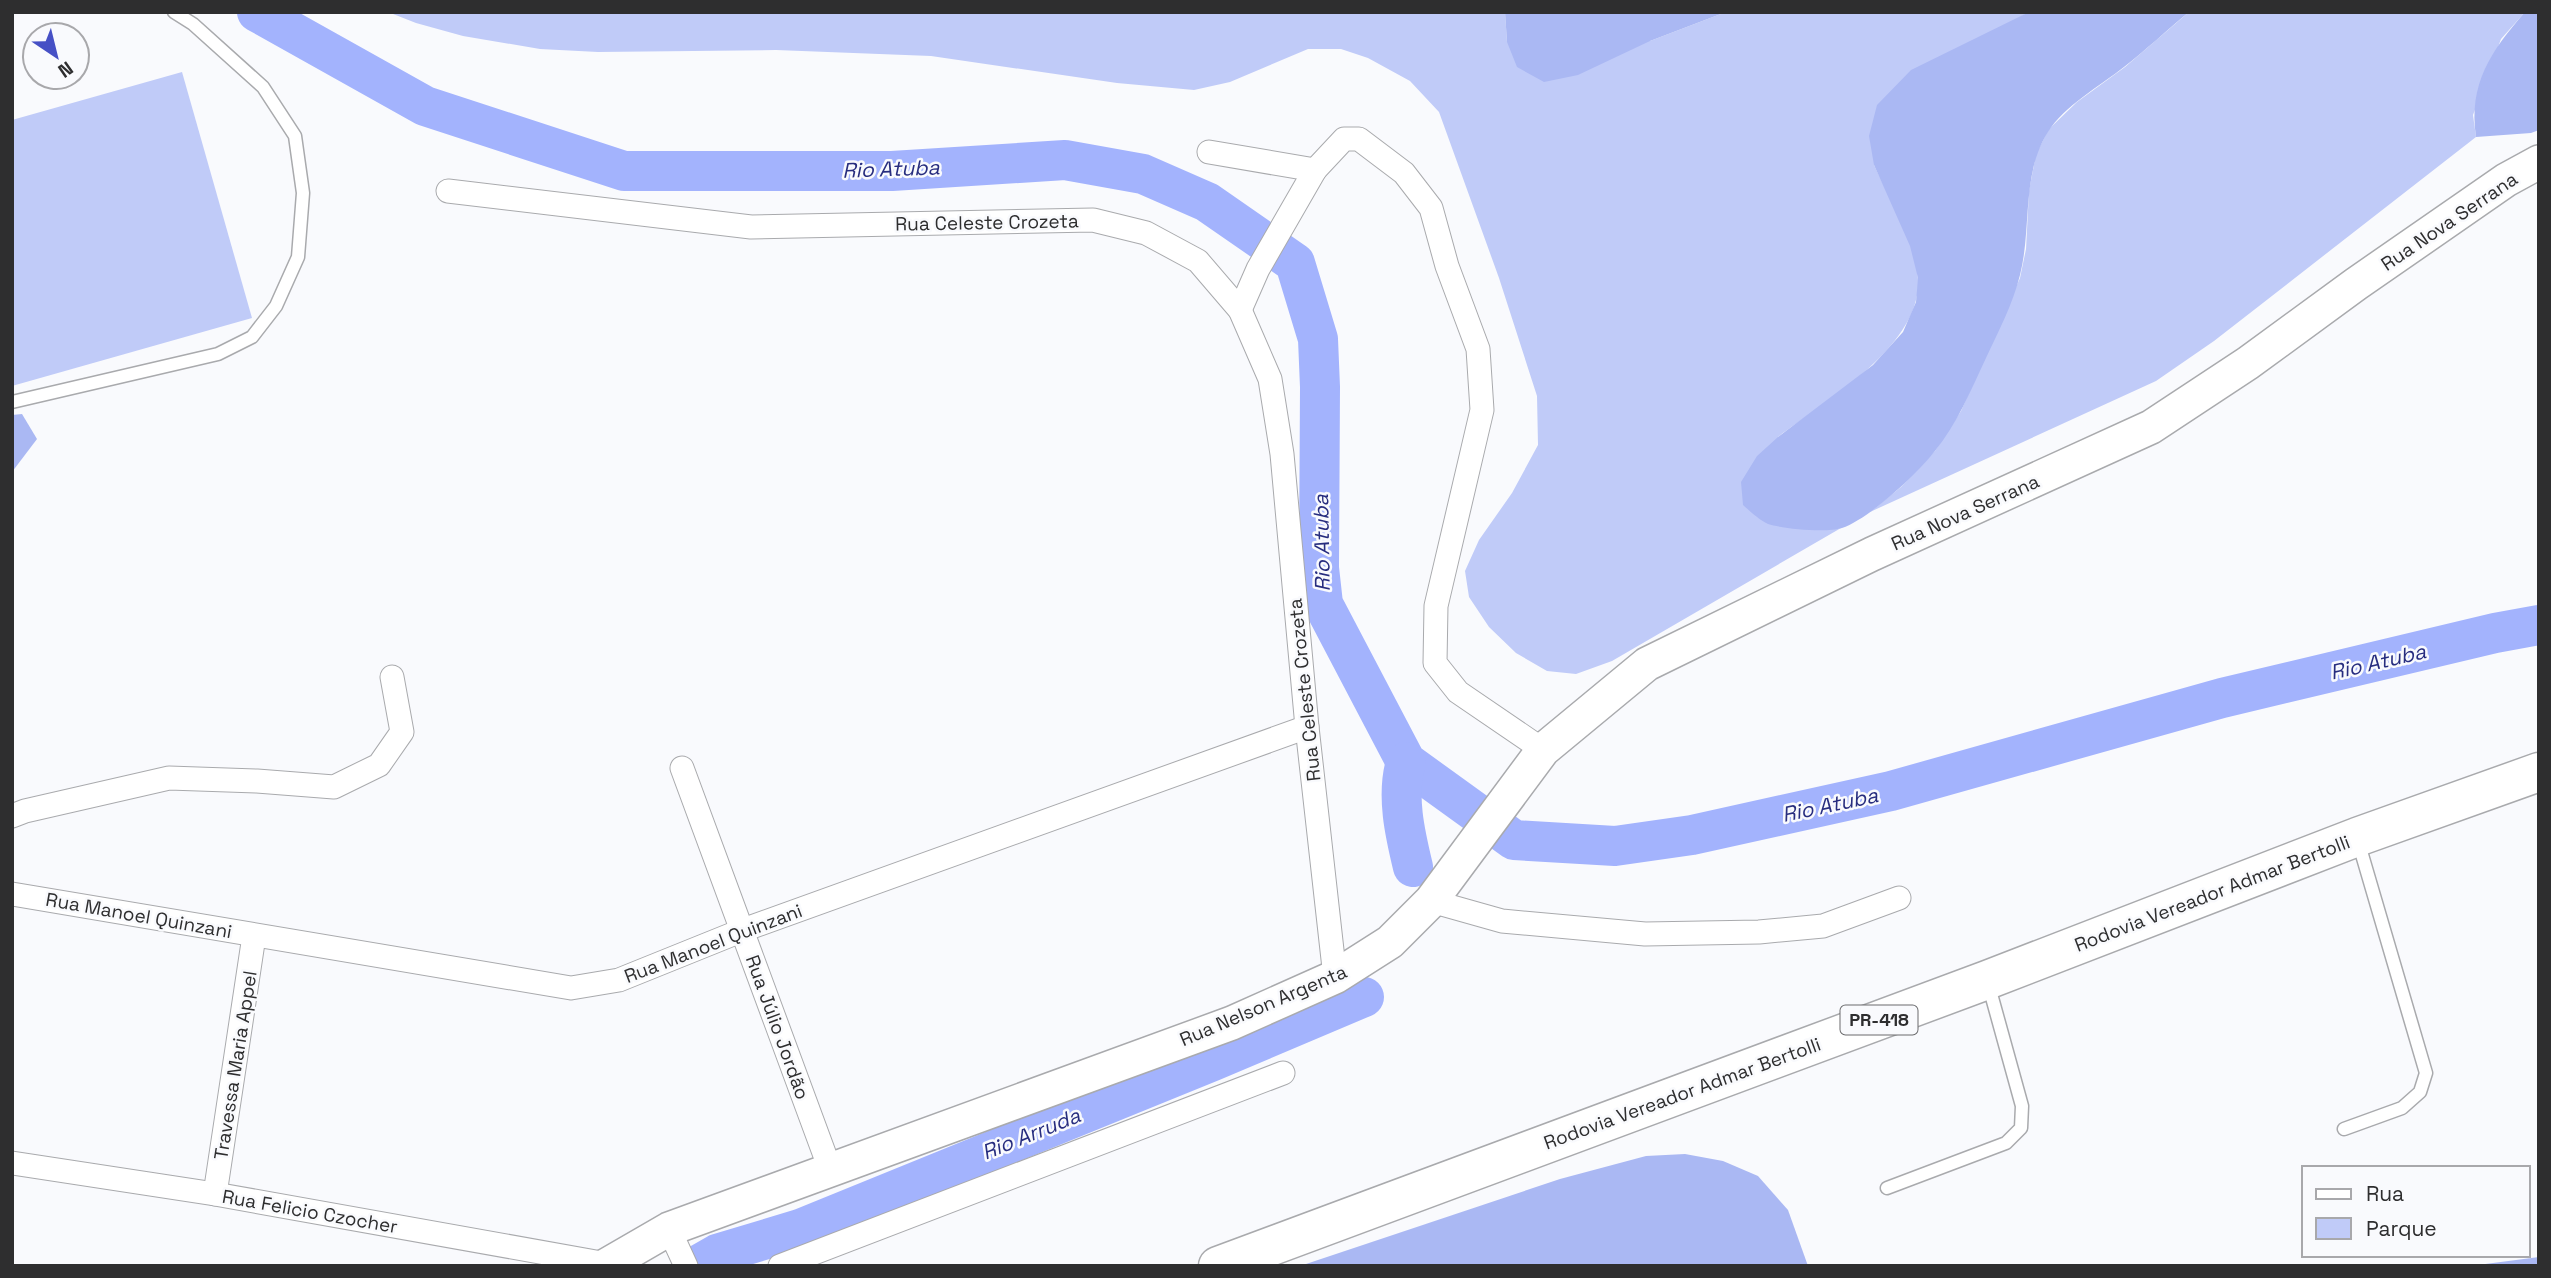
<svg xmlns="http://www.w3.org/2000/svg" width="2551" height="1278" viewBox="0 0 2551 1278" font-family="'Space Grotesk',sans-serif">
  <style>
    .green { fill: #c0cbf8 }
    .forest { fill: #aab8f3 }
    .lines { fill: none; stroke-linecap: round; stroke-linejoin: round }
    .river { stroke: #a3b3fd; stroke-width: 40 }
    .lane-casing { stroke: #a9aaad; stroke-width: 15 }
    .street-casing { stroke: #a9aaad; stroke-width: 25 }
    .secondary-casing { stroke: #a9aaad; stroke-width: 36 }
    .highway-casing { stroke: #a9aaad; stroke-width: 41 }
    .lane { stroke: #fff; stroke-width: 12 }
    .street { stroke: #fff; stroke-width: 23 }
    .secondary { stroke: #fff; stroke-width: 33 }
    .highway { stroke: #fff; stroke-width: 38 }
    .labels { text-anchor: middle; stroke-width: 5; stroke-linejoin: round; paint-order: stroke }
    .shield { fill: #f9fafd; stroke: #6b6b6d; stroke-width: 2 }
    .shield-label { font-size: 18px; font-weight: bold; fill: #2e2e2f }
    .street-label { font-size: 19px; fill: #2e2e2f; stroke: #f9fafd }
    .water-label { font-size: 21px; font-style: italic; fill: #272d7f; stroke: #f9fafd }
  </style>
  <rect width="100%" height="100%" fill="#f9fafd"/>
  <!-- green -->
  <g class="green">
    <path d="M388,12H1505L1507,42L1650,41L1726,12H2029L1997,30L1874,165C1889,198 1916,243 1918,279C1922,346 1825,401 1778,437L1810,530L1841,528L1612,661L1576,674L1547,671L1516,653L1489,627L1469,597L1465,571L1479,540L1512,493L1538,445L1537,396L1499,278L1439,112L1410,81L1368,58L1341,49H1308L1230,82L1194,90L1117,83L931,56L776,50L598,52L540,49L463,36L416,23Z"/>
    <polygon points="2189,12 2525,12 2501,39 2473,115 2476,137 2214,341 2156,381 1870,512 1901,487 1935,451 1961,411 2020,278 2026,249 2029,191 2036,154 2049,129 2077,102 2125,67"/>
    <polygon points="182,72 252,318 12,386 12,120"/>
  </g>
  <!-- forest -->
  <g class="forest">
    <polygon points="1505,12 1726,12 1650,41 1578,75 1544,82 1517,67 1507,42"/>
    <path d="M2029,12H2189C2167,30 2146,50 2124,67C2100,86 2064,106 2048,132C2021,174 2032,228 2020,275C2013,304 1998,332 1986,358C1971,390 1957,424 1935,451C1917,474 1869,519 1842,528C1826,533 1784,529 1768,524C1759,520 1750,511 1743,505L1741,482L1757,456L1778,437L1873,365L1903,332L1916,302L1918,278L1910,246L1874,165L1869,136L1877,105L1911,70Z"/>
    <path d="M2525,12H2539V130L2531,133L2476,137C2468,84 2491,51 2525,12Z"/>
    <polygon points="22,414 37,439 12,472 12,415"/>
    <polygon points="1685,1154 1723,1161 1758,1176 1788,1210 1808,1266 1300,1266 1560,1179 1646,1156"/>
    <polygon points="2539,1257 2539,1266 2470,1266"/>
  </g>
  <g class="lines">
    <!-- river -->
    <g class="river">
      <polyline points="257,12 425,106 624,171 892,171 1065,160 1143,174 1207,202 1295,263 1318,339 1320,387 1319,568 1323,604 1406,762 1514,840 1615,846 1692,835 1891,791 2222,698 2495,633 2539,625"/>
      <path d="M1406,762C1396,795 1405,834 1413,867"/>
      <polyline points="696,1266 717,1254 800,1229 1213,1061 1364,997"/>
    </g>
    <defs>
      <g id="lane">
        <polyline points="12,402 218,354 252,337 276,306 298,257 303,193 295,136 263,87 193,24 174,12"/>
        <polyline points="2344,1129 2402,1108 2420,1092 2426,1073 2358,841"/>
        <polyline points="1887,1188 2006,1143 2021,1128 2022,1106 1988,983"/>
      </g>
      <g id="street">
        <polyline points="1209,152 1315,170"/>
        <polyline points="448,191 751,227 1093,220 1146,233 1198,261 1240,310 1270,379 1282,454 1307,727 1335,977"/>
        <polyline points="1240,310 1258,269 1315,170 1344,139 1359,139 1404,173 1431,208 1447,266 1478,349 1482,410 1436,606 1435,663 1458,692 1543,750"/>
        <polyline points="682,768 830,1169"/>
        <polyline points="12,816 25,811 169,778 257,781 334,787 379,765 402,732 392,677"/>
        <polyline points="12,894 571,988 619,980 743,930 1307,727"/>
        <polyline points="1431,901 1502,921 1645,934 1759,932 1823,926 1899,898"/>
        <polyline points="12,1163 215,1194 607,1264"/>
        <polyline points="215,1194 254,936"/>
        <polyline points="669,1229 686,1266"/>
        <polyline points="780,1266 1283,1073"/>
      </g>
      <polyline id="secondary" points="605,1266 669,1229 1232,1023 1335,977 1390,942 1431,901 1543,750 1647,664 1872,554 2151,427 2248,363 2356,284 2506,180 2539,162"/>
      <polyline id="highway" points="1218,1266 1987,980 2357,837 2539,772"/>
    </defs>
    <!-- lane casing -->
    <use href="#lane" class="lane-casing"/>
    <!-- street casing -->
    <use href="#street" class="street-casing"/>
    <!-- secondary casing -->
    <use href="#secondary" class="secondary-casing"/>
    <!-- highway casing -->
    <use href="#highway" class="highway-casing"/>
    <!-- lane -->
    <use href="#lane" class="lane"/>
    <!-- street -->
    <use href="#street" class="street"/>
    <!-- secondary -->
    <use href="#secondary" class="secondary"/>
    <!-- highway -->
    <use href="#highway" class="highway"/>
  </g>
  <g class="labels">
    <!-- shield labels -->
    <rect class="shield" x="1840.5" y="1005.5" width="77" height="29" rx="5"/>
    <g class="shield-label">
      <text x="1879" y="1026">PR-418</text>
    </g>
    <!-- street labels -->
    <g class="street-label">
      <text transform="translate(2449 221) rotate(-34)" y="7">Rua Nova Serrana</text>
      <text transform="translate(987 222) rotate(-1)" y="7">Rua Celeste Crozeta</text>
      <text transform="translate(1965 512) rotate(-24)" y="7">Rua Nova Serrana</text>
      <text transform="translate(1304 690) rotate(-96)" y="7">Rua Celeste Crozeta</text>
      <text transform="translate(2212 893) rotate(-21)" y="7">Rodovia Vereador Admar Bertolli</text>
      <text transform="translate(139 915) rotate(10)" y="7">Rua Manoel Quinzani</text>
      <text transform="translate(713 943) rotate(-21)" y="7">Rua Manoel Quinzani</text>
      <text transform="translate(1263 1005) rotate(-23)" y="7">Rua Nelson Argenta</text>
      <text transform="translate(778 1027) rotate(70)" y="7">Rua Júlio Jordão</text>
      <text transform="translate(235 1065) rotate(-81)" y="7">Travessa Maria Appel</text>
      <text transform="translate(1682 1093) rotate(-20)" y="7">Rodovia Vereador Admar Bertolli</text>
      <text transform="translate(310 1211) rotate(10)" y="7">Rua Felicio Czocher</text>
    </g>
    <!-- water labels -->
    <g class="water-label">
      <text transform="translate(891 169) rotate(-2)" y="7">Rio Atuba</text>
      <text transform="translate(1322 543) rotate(-91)" y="7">Rio Atuba</text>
      <text transform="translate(2378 662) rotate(-13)" y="7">Rio Atuba</text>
      <text transform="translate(1830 805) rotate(-12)" y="7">Rio Atuba</text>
      <text transform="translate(1031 1134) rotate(-22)" y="7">Rio Arruda</text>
    </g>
  </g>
  <!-- border -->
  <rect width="2551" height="1278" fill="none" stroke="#2e2e2f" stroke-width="28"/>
  <!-- legend -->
  <rect x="2302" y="1166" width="228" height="91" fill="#f9fafd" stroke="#a8a8ab" stroke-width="2"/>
  <rect x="2316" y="1189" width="35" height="10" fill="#ffffff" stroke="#a8a8ab" stroke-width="2"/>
  <text x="2366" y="1201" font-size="21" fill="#2e2e2f">Rua</text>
  <rect x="2316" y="1218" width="35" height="21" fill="#c0cbf8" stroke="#a8a8ab" stroke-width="2"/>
  <text x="2366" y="1236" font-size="21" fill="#2e2e2f">Parque</text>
  <!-- north arrow -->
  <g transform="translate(56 56) rotate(145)"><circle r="33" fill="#f9fafd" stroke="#a8a8ab" stroke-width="2"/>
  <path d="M0-5L12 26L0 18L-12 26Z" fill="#4650c5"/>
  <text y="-10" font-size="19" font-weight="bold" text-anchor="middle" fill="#2e2e2f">N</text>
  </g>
</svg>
